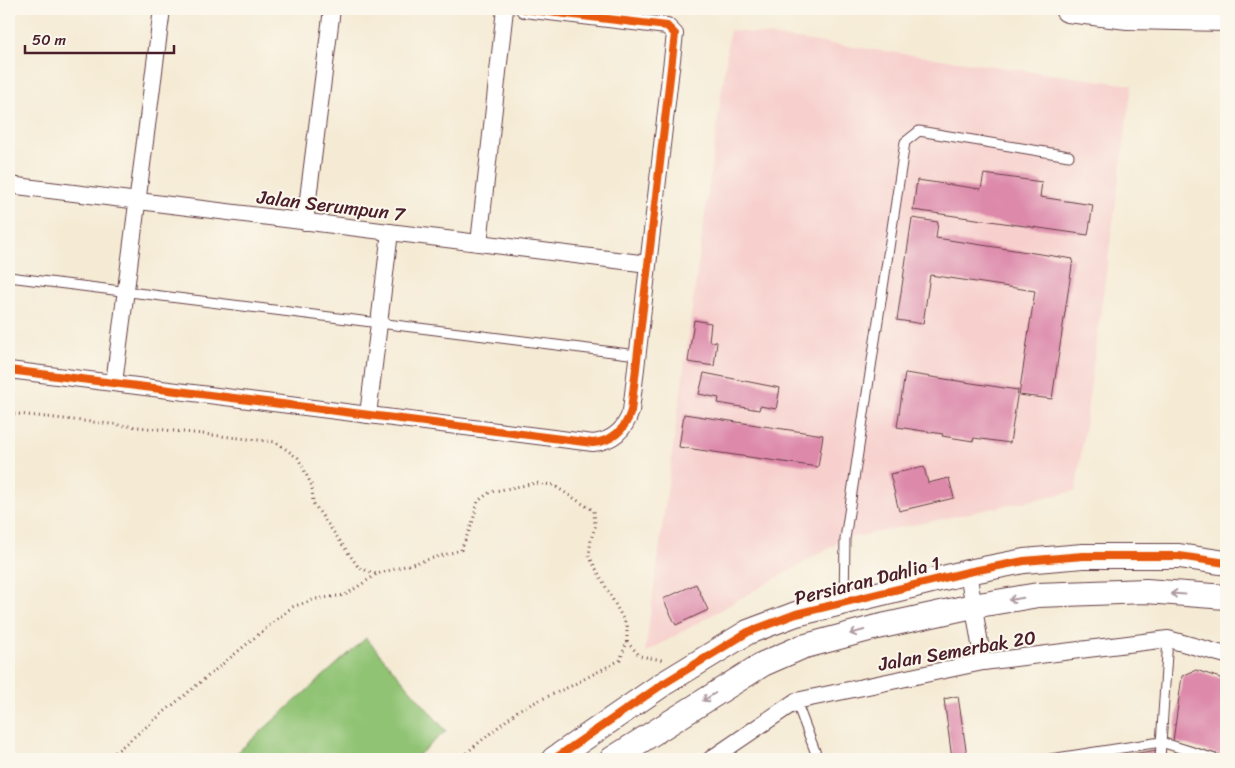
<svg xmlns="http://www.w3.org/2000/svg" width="1235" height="768" viewBox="0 0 1235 768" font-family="Sriracha,sans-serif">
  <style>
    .built { fill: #f7d0cd }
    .green { fill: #90c373; stroke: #6d714f }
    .building { fill: #dd89aa }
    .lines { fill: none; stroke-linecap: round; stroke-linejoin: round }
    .lane-casing { stroke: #643e44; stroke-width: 11 }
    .street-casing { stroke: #643e44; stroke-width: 18 }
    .secondary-casing { stroke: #643e44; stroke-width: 26 }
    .primary-casing { stroke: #643e44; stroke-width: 28 }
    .path { stroke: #643e44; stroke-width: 3; stroke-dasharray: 1 4; stroke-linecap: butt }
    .lane { stroke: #fff; stroke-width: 9 }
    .street { stroke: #fff; stroke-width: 16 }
    .secondary { stroke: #fff; stroke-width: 24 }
    .primary { stroke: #fff; stroke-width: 26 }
    .cycleway-casing { stroke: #fbf7ec; stroke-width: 11 }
    .cycleway { stroke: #e8590c; stroke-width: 8 }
    .oneway { stroke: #ae9aa0 }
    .labels { text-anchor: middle; stroke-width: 4; stroke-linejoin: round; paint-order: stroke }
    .street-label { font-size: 19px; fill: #4a1f2b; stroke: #fbf7ec }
  </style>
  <rect width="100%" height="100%" fill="#fbf7ec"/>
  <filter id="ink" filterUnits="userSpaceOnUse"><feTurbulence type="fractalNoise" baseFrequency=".02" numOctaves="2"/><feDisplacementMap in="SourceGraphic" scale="10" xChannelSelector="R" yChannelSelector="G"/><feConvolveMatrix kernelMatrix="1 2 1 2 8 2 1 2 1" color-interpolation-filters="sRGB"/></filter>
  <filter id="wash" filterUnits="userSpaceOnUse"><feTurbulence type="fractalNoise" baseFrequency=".0096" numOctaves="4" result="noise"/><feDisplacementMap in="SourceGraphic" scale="20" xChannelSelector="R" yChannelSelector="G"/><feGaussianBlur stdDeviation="1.12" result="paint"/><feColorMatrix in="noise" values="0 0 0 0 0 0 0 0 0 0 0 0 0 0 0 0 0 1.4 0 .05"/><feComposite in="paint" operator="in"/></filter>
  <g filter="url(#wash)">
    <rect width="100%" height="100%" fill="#f5ebd5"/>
    <!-- built -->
    <polygon class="built" points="730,30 1132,85 1076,491 845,539 645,653"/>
    <!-- green -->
    <polygon class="green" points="366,638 446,731 414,759 230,759"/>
    <g id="blocks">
      <!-- building -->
      <g class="building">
        <polygon points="984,174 1042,182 1040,197 1093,205 1088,235 913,210 917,180 981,189"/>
        <polygon points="912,218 938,222 936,238 1073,259 1052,399 1019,395 1035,291 930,275 923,324 897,320"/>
        <polygon points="694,320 711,323 709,341 717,342 714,366 688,362"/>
        <polygon points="704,373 780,388 776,409 760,406 759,410 718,403 719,398 699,394"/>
        <polygon points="905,373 1018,390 1010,443 974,438 973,441 942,436 943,434 897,427"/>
        <polygon points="684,414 823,435 818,467 679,447"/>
        <polygon points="924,467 928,483 949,478 954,498 899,511 890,474"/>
        <polygon points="696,584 708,610 676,625 663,599"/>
        <polygon points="1196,670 1226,680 1226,757 1173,741 1182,676"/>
        <polygon points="958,696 967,756 952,759 944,699"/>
        <polygon points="1157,750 1156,759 1106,759 1106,758"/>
        <polygon points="1173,755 1184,759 1172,759"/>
      </g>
    </g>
  </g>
  <g filter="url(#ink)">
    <use href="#blocks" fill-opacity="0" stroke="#643e44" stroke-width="1"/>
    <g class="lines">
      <defs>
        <g id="lane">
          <polyline points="9,277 637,355"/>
          <polyline points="844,602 845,539 905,142 919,131 1069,156"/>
          <polyline points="796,701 818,759"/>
          <polyline points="1050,759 1161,742 1215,759"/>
          <polyline points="1160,759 1168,639"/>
        </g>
        <g id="street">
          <polyline points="9,185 648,264"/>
          <polyline points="305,222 332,9"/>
          <polyline points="479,243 505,9"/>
          <path d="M9,370L593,443C613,441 625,430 631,411L675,34L667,26L524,9"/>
          <polyline points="114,383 162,9"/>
          <polyline points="368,415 390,232"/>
          <polyline points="968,572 983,662"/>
          <polyline points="711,759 796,701 983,662 1168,639 1226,655"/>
        </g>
        <g id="secondary">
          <polyline points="554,759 663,684 748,632 796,614 968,572 1024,561 1083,556 1179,556 1226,563"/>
          <polyline points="612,759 763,664 802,647 873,628 973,606 1038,595 1146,591 1226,597"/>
        </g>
        <polyline id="primary" points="1068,9 1128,16 1226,18"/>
      </defs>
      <!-- lane casing -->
      <use href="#lane" class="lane-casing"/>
      <!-- street casing -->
      <use href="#street" class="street-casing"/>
      <!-- secondary casing -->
      <use href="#secondary" class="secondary-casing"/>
      <!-- primary casing -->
      <use href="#primary" class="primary-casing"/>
      <!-- path -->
      <g class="path">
        <polyline points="9,413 276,442 298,458 312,486 313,503 359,568 377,574 461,550 472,524 478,501 490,492 536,483 553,485 594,511 595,527 591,539 589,556 627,626 627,642 620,660 571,686 520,709 459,759"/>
        <polyline points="627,642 640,656 662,660"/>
        <polyline points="107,759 292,607 316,599 345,595 377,574"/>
      </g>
      <!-- lane -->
      <use href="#lane" class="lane"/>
      <!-- street -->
      <use href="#street" class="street"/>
      <!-- secondary -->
      <use href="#secondary" class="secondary"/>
      <!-- primary -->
      <use href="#primary" class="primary"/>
      <defs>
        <g id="cycleway">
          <path d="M9,370L593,443C613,441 625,430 631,411L675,34L667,26L524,9"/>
          <polyline points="554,759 663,684 748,632 796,614 968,572 1024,561 1083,556 1179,556 1226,563"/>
        </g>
      </defs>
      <!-- cycleway casing -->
      <use href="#cycleway" class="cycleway-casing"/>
      <!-- cycleway -->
      <use href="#cycleway" class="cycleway"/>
    </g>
    <!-- one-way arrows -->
    <defs><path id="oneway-shaft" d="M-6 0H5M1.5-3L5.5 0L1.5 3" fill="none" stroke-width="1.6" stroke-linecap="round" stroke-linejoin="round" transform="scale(1.25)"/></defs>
    <g class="oneway">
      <use href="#oneway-shaft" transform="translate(1178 594) rotate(-176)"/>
      <use href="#oneway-shaft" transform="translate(1016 599) rotate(170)"/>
      <use href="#oneway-shaft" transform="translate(857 632) rotate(165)"/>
      <use href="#oneway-shaft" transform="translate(709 697) rotate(148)"/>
    </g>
  </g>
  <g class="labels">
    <!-- street labels -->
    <g class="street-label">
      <text transform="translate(331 205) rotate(7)" y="7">Jalan Serumpun 7</text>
      <text transform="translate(867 580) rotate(-14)" y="7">Persiaran Dahlia 1</text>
      <text transform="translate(957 650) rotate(-10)" y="7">Jalan Semerbak 20</text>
    </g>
  </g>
  <!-- margin -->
  <rect width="1235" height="768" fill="none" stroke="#fbf7ec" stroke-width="30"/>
  <!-- scale -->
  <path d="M25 45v8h149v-8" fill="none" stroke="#4a1f2b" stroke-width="2.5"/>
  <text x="32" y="45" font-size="15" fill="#4a1f2b" stroke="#fbf7ec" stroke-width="4" paint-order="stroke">50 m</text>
</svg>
